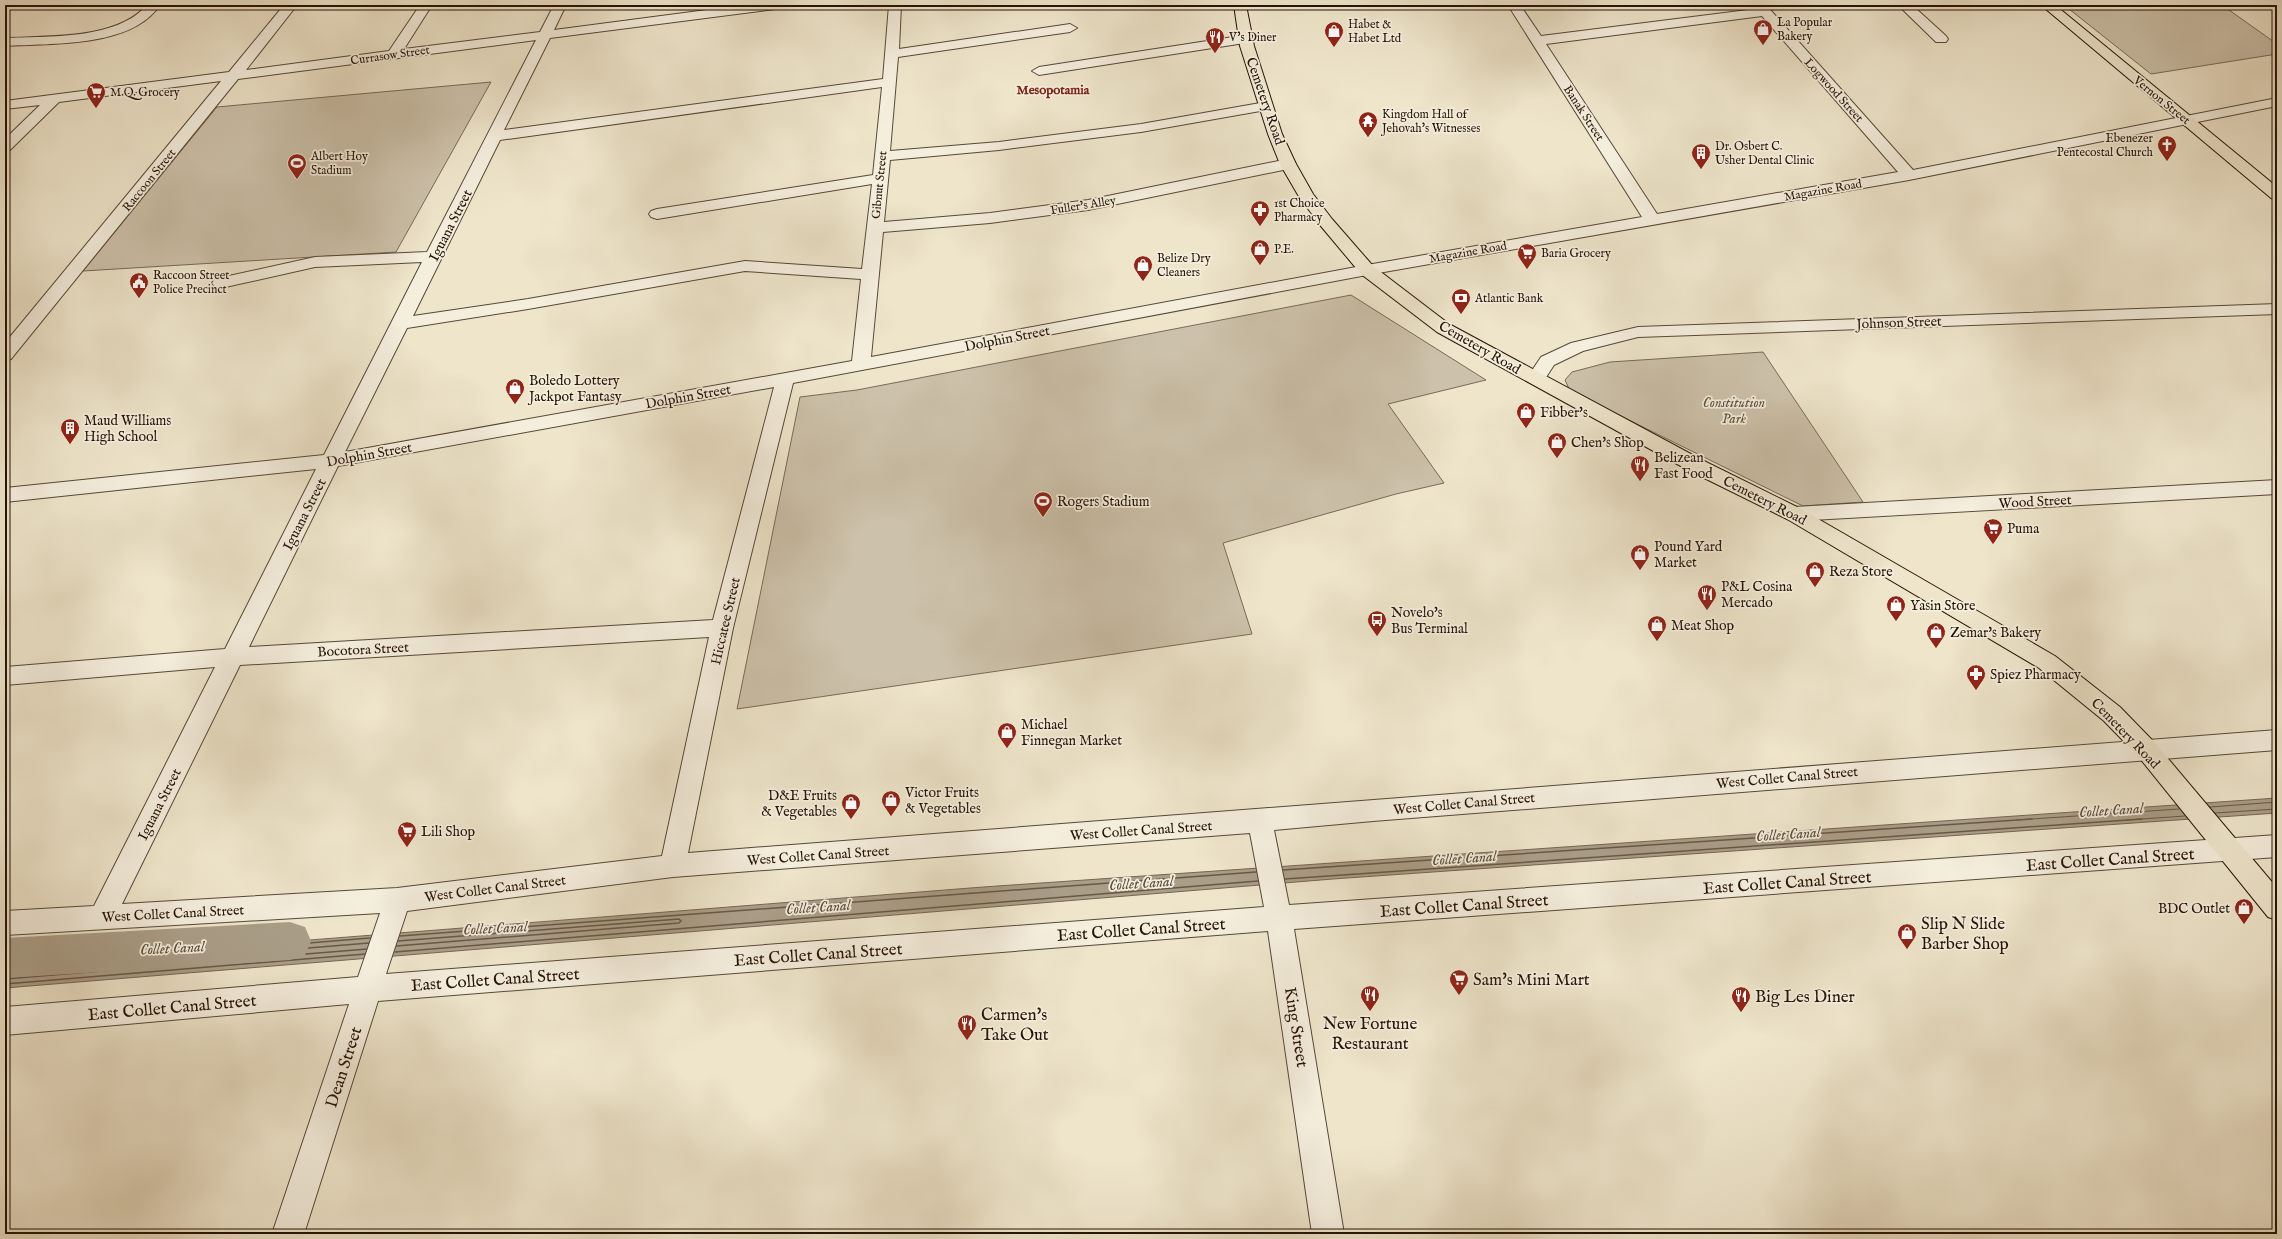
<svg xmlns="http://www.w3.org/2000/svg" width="2282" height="1239" viewBox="0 0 2282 1239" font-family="'IM FELL English',serif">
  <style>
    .green { fill: #ccc1aa; stroke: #786a58 }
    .water { fill: #aa9e88; stroke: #756654 }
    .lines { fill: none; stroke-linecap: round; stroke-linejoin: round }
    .shore-far1 { stroke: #685847; stroke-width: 1 }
    .shore { stroke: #685847; stroke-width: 1.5 }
    .canal { fill: #aa9e88; fill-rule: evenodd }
    .minor-casing { stroke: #574837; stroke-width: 2 }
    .major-casing { stroke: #251306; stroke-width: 2 }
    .minor { fill: #f4eedd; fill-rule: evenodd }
    .major { fill: #eee5cb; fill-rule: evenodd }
    .labels { text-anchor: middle; stroke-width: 3.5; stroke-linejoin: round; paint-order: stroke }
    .far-poi-label { font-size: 12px; fill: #251306; stroke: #f4eedd; text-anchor: start }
    .far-street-label { font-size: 12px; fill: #251306; stroke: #f4eedd }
    .far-quarter-label { font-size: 13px; font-weight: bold; fill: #7a1f14; stroke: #f4eedd }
    .street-label { font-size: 14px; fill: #251306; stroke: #f4eedd }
    .poi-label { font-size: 14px; fill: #251306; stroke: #f4eedd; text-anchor: start }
    .park-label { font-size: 14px; font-style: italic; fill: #5f503f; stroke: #f4eedd }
    .water-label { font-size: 15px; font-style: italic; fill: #5a4b3a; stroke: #f4eedd }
    .near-street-label { font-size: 17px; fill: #251306; stroke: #f4eedd }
    .near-poi-label { font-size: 17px; fill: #251306; stroke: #f4eedd; text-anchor: start }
  </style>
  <rect width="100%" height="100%" fill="#eee5cb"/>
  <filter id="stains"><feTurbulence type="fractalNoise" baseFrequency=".005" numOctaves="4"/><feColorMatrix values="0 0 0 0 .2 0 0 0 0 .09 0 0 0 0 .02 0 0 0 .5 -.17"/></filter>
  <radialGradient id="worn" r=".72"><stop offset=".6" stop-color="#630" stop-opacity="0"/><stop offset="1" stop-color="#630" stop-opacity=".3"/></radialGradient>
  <!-- green -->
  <g class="green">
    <polygon points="2064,5 2222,5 2277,44 2277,54 2151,74"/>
    <polygon points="491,82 396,252 83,271 217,107"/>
    <polygon points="1351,295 1486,380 1388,404 1444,483 1396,494 1223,543 1252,634 737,709 800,397 857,390"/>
    <polygon points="1763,352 1863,502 1803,506 1570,391 1565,380 1572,372 1610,362"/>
  </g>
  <!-- water -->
  <polygon class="water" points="2277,798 2277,813 1333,879 5,988 5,964 983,887"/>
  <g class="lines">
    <!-- shore-far1 -->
    <g class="shore-far1">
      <polyline points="2210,807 2277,802"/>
      <polyline points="2215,813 2277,809"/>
      <polyline points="2017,820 2179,809"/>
      <polyline points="2127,820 2185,816"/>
    </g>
    <!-- shore -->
    <g class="shore">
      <polyline points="1283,870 2032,819"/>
      <polyline points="1285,879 2142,819"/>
      <polyline points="400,936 1256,872"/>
      <polyline points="396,946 679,923 681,921 679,919 398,941"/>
      <polyline points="395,952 1258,881"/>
      <polyline points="5,968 370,938"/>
      <polyline points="5,973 369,943"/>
      <polyline points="5,979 367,949"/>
      <polyline points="5,984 365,954"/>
    </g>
    <!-- canal -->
    <polygon class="canal" points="290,922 305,927 311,941 305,955 290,960 5,978 5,938"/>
    <defs>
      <g id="minor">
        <polygon points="5,5 17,5 5,13"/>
        <path d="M147,5H160C131,48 52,43 5,46V38C48,36 117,40 147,5Z"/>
        <path d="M284,5H297L246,70L389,51L420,5H432L404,49L540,32L554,5H566L554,30L745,5H781L775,9L550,38L504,130L883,79L889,5H901L899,49L1070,24L1077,28L1070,32L898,57L890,151L999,142L1141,124L1266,102L1273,106L1266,110L1141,132L999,150L890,160L884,222L990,213L1088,200L1288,159L1293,161L1296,164L1293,167L1288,169L1088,210L990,223L883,232L871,357L1367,265L1642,217L1508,5H1520L1541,36L1756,9L1753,5H1766L1913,170L2277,98V106L1909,180L1367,275L793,383L733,628L688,853L2277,730V750L1373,821L1274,830L1289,905L2277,835V857L1294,929L1344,1234H1312L1268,931L378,1001L304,1234H272L349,1004L5,1035V1007L358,977L380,913L5,935V911L94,906L215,667L5,685V667L225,649L316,469L5,502V488L324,455L422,262L315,267L221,288L215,287L212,283L215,279L315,257L427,252L536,40L238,79L11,359L5,361V343L221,81L59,102L10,150L5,151V139L40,105L5,109V101L229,72ZM1762,16L1898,172L1657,214L1546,44ZM882,87L873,175L657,209L651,211L649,214L651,217L657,219L872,184L862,269L745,261L528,299L413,316L500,140ZM745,271L861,279L852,361L345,452L407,328L528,309ZM774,387L713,620L249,647L338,466ZM709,637L662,856L397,888L122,904L240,665ZM1250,833L1264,907L386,974L407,911L673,877Z"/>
        <polygon points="1898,5 1912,5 1946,36 1948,39 1946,42 1936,42"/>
        <polygon points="1246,35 1253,39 1251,42 1039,75 1032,71 1039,67"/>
        <polygon points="2277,304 2277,314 1638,337 1583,351 1554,365 1543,382 1536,384 1529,382 1527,378 1541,357 1571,343 1638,327"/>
        <polygon points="2277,480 2277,494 1794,521 1787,519 1784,514 1787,509 1794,507"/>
      </g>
      <g id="major">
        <polygon points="1234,5 1246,5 1254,46 1282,134 1296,164 1313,194 1332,219 1373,266 1449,324 1702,460 1801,509 2055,656 2120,707 2154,742 2277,888 2277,920 2268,917 2138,756 2104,721 2039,668 1787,519 1688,470 1437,332 1361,274 1320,225 1298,195 1280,164 1268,134 1240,46"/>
        <polygon points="2041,5 2055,5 2277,187 2277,200 2271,198"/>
      </g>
    </defs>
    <!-- minor casing -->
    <use href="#minor" class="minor-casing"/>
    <!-- major casing -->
    <use href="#major" class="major-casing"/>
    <!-- minor -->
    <use href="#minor" class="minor"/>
    <!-- major -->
    <use href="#major" class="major"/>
  </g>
  <!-- icons -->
  <defs>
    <symbol id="shop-pin" viewBox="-11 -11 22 30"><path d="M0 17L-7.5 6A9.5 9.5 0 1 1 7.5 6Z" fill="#8f2418" stroke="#f4eedd"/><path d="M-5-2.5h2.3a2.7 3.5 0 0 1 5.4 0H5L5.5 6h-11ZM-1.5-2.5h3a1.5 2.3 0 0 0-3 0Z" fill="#fff"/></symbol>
    <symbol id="restaurant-pin" viewBox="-11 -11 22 30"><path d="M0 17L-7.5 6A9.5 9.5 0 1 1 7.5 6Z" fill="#8f2418" stroke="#f4eedd"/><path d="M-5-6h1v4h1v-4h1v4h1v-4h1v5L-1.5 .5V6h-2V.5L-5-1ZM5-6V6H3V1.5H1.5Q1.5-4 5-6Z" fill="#fff"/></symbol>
    <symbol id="supermarket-pin" viewBox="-11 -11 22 30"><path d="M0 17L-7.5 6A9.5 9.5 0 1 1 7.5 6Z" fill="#8f2418" stroke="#f4eedd"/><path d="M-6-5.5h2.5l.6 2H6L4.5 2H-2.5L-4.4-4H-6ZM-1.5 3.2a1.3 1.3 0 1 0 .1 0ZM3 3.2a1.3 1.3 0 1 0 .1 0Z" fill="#fff"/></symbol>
    <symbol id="temple-pin" viewBox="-11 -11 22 30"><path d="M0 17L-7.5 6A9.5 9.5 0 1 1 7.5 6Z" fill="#8f2418" stroke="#f4eedd"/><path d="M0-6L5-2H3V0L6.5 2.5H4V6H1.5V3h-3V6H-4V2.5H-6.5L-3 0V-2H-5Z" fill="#fff"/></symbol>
    <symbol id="church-pin" viewBox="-11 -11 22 30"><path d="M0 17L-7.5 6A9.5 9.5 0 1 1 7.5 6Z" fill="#8f2418" stroke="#f4eedd"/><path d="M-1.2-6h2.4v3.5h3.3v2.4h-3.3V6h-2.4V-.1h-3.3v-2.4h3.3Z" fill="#fff"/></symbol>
    <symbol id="building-pin" viewBox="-11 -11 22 30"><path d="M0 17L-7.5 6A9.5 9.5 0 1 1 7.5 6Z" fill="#8f2418" stroke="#f4eedd"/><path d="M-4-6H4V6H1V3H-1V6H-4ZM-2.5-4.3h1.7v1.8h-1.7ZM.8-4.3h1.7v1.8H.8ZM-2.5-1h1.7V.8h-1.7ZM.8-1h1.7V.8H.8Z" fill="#fff"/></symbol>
    <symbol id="stadium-pin" viewBox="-11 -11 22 30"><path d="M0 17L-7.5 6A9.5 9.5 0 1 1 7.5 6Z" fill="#8f2418" stroke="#f4eedd"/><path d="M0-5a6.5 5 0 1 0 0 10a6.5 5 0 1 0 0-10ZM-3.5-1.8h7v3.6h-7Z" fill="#fff"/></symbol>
    <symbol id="pharmacy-pin" viewBox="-11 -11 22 30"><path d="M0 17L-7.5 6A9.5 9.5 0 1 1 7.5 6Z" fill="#8f2418" stroke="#f4eedd"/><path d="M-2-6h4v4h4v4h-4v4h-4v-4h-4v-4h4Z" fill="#fff"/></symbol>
    <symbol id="civic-pin" viewBox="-11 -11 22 30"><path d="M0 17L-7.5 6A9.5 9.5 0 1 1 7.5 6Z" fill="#8f2418" stroke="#f4eedd"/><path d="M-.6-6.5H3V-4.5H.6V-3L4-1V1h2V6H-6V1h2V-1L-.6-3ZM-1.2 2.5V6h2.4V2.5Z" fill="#fff"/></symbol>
    <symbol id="bank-pin" viewBox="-11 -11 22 30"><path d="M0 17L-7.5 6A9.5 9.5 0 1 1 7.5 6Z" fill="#8f2418" stroke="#f4eedd"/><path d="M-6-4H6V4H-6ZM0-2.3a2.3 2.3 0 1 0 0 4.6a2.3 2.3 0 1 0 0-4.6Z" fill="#fff"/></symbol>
    <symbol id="bus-pin" viewBox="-11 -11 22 30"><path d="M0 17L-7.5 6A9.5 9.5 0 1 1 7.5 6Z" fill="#8f2418" stroke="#f4eedd"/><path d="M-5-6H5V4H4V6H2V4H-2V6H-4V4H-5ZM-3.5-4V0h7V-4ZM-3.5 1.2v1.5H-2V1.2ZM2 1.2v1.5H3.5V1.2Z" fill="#fff"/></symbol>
  </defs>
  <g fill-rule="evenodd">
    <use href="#shop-pin" x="1752" y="18" width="22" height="30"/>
    <use href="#shop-pin" x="1323" y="20" width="22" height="30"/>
    <use href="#restaurant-pin" x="1204" y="26" width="22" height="30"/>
    <use href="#supermarket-pin" x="85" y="81" width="22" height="30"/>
    <use href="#temple-pin" x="1357" y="110" width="22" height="30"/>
    <use href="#church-pin" x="2156" y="134" width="22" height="30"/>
    <use href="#building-pin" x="1690" y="142" width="22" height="30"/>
    <use href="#stadium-pin" x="286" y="152" width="22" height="30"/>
    <use href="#pharmacy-pin" x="1249" y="199" width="22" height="30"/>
    <use href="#shop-pin" x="1249" y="238" width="22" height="30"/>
    <use href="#supermarket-pin" x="1516" y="242" width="22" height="30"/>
    <use href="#shop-pin" x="1132" y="254" width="22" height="30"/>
    <use href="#civic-pin" x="128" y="271" width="22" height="30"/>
    <use href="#bank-pin" x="1450" y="287" width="22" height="30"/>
    <use href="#shop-pin" x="504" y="377" width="22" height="30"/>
    <use href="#shop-pin" x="1515" y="401" width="22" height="30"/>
    <use href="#building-pin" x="59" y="417" width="22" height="30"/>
    <use href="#shop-pin" x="1546" y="431" width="22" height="30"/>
    <use href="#restaurant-pin" x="1629" y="454" width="22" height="30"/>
    <use href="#stadium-pin" x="1032" y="490" width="22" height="30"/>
    <use href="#supermarket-pin" x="1982" y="517" width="22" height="30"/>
    <use href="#shop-pin" x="1629" y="543" width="22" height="30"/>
    <use href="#shop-pin" x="1804" y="560" width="22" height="30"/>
    <use href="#restaurant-pin" x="1696" y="583" width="22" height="30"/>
    <use href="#shop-pin" x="1885" y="594" width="22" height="30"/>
    <use href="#bus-pin" x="1366" y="609" width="22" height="30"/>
    <use href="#shop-pin" x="1646" y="614" width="22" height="30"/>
    <use href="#shop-pin" x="1925" y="621" width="22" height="30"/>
    <use href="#pharmacy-pin" x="1965" y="663" width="22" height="30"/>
    <use href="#shop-pin" x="996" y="721" width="22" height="30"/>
    <use href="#shop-pin" x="880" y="789" width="22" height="30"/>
    <use href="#shop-pin" x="840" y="792" width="22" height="30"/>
    <use href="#supermarket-pin" x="396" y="820" width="22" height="30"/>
    <use href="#shop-pin" x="2233" y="897" width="22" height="30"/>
    <use href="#shop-pin" x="1896" y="922" width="22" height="30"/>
    <use href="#supermarket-pin" x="1448" y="968" width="22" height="30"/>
    <use href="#restaurant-pin" x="1359" y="984" width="22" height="30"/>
    <use href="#restaurant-pin" x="1730" y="985" width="22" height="30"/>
    <use href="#restaurant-pin" x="956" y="1013" width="22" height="30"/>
  </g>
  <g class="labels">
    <!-- far-poi labels -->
    <g class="far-poi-label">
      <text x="1777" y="26">La Popular<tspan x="1777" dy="14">Bakery</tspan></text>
      <text x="1348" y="28">Habet &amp;<tspan x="1348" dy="14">Habet Ltd</tspan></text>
      <text x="1229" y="41">V's Diner</text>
      <text x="110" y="96">M.Q. Grocery</text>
      <text x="1382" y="118">Kingdom Hall of<tspan x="1382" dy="14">Jehovah's Witnesses</tspan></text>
      <text x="2153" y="142" text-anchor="end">Ebenezer<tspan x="2153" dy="14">Pentecostal Church</tspan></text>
      <text x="1715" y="150">Dr. Osbert C.<tspan x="1715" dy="14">Usher Dental Clinic</tspan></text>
      <text x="311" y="160">Albert Hoy<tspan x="311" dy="14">Stadium</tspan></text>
      <text x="1274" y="207">1st Choice<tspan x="1274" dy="14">Pharmacy</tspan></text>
      <text x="1274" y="253">P.E.</text>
      <text x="1541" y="257">Baria Grocery</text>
      <text x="1157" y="262">Belize Dry<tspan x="1157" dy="14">Cleaners</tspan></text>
      <text x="153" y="279">Raccoon Street<tspan x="153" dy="14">Police Precinct</tspan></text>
      <text x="1475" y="302">Atlantic Bank</text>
    </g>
    <!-- far-street labels -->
    <g class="far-street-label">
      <text transform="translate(390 55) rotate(-8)" y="4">Currasow Street</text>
      <text transform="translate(1834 90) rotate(48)" y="4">Logwood Street</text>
      <text transform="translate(2162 100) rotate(39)" y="4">Vernon Street</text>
      <text transform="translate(1584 113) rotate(57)" y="4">Banak Street</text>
      <text transform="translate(149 180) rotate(-51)" y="4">Raccoon Street</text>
      <text transform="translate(879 185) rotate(-84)" y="4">Gibnut Street</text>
      <text transform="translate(1823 190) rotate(-10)" y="4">Magazine Road</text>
      <text transform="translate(1083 205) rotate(-9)" y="4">Fuller's Alley</text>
      <text transform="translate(1468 252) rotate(-10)" y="4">Magazine Road</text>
    </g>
    <!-- far-quarter labels -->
    <g class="far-quarter-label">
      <text x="1053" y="94">Mesopotamia</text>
    </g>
    <!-- street labels -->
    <g class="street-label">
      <text transform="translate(1266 101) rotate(71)" y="5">Cemetery Road</text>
      <text transform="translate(450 225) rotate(-63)" y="5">Iguana Street</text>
      <text transform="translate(1899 322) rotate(-2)" y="5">Johnson Street</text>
      <text transform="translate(1007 338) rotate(-11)" y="5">Dolphin Street</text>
      <text transform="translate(1480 347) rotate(30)" y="5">Cemetery Road</text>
      <text transform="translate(688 396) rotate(-10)" y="5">Dolphin Street</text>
      <text transform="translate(369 454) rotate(-10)" y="5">Dolphin Street</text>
      <text transform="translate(1765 500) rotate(27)" y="5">Cemetery Road</text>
      <text transform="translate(2035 501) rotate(-3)" y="5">Wood Street</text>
      <text transform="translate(304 514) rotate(-63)" y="5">Iguana Street</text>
      <text transform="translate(725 621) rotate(-77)" y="5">Hiccatee Street</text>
      <text transform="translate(363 649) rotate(-3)" y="5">Bocotora Street</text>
      <text transform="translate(2126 733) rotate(46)" y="5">Cemetery Road</text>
      <text transform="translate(1787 777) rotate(-5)" y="5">West Collet Canal Street</text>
      <text transform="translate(1464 803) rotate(-5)" y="5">West Collet Canal Street</text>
      <text transform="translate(159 804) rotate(-63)" y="5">Iguana Street</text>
      <text transform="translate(1141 830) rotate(-4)" y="5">West Collet Canal Street</text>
      <text transform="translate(818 855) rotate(-4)" y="5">West Collet Canal Street</text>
      <text transform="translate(495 888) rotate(-7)" y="5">West Collet Canal Street</text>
      <text transform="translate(173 913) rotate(-3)" y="5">West Collet Canal Street</text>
    </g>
    <!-- poi labels -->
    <g class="poi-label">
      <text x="529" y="385">Boledo Lottery<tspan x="529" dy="16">Jackpot Fantasy</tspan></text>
      <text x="1540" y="417">Fibber's</text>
      <text x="84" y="425">Maud Williams<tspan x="84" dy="16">High School</tspan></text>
      <text x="1571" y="447">Chen's Shop</text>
      <text x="1654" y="462">Belizean<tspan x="1654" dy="16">Fast Food</tspan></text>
      <text x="1057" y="506">Rogers Stadium</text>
      <text x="2007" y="533">Puma</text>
      <text x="1654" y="551">Pound Yard<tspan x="1654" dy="16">Market</tspan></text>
      <text x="1829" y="576">Reza Store</text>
      <text x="1721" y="591">P&amp;L Cosina<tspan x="1721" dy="16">Mercado</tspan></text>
      <text x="1910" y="610">Yasin Store</text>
      <text x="1391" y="617">Novelo's<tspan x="1391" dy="16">Bus Terminal</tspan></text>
      <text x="1671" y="630">Meat Shop</text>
      <text x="1950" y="637">Zemar's Bakery</text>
      <text x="1990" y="679">Spiez Pharmacy</text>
      <text x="1021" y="729">Michael<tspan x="1021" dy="16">Finnegan Market</tspan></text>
      <text x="905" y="797">Victor Fruits<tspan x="905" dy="16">&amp; Vegetables</tspan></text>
      <text x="837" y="800" text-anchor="end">D&amp;E Fruits<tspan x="837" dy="16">&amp; Vegetables</tspan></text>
      <text x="421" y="836">Lili Shop</text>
      <text x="2230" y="913" text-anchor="end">BDC Outlet</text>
    </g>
    <!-- park labels -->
    <g class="park-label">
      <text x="1734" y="407">Constitution<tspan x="1734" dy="16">Park</tspan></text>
    </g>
    <!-- water labels -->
    <g class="water-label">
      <text transform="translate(2111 810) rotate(-4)" y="5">Collet Canal</text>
      <text transform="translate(1788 834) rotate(-4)" y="5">Collet Canal</text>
      <text transform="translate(1464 858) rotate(-4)" y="5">Collet Canal</text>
      <text transform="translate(1141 883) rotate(-4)" y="5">Collet Canal</text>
      <text transform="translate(818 907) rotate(-4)" y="5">Collet Canal</text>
      <text transform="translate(495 928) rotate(-3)" y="5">Collet Canal</text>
      <text transform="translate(172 948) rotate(-3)" y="5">Collet Canal</text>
    </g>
    <!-- near-street labels -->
    <g class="near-street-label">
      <text transform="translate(2110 859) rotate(-4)" y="6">East Collet Canal Street</text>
      <text transform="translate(1787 882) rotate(-4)" y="6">East Collet Canal Street</text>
      <text transform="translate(1464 905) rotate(-4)" y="6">East Collet Canal Street</text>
      <text transform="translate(1141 929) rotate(-4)" y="6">East Collet Canal Street</text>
      <text transform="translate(818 954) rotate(-4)" y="6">East Collet Canal Street</text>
      <text transform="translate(495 979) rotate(-4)" y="6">East Collet Canal Street</text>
      <text transform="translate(172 1007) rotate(-5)" y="6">East Collet Canal Street</text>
      <text transform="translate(1297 1027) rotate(81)" y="6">King Street</text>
      <text transform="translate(343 1067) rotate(-72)" y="6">Dean Street</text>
    </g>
    <!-- near-poi labels -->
    <g class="near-poi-label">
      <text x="1921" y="929">Slip N Slide<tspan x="1921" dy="20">Barber Shop</tspan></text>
      <text x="1473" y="985">Sam's Mini Mart</text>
      <text x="1755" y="1002">Big Les Diner</text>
      <text x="981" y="1020">Carmen's<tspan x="981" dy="20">Take Out</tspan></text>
      <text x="1370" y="1029" text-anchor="middle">New Fortune<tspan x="1370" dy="20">Restaurant</tspan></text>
    </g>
  </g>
  <!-- margin -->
  <rect width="2282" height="1239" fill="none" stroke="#eee5cb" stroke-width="20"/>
  <rect x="6" y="6" width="2270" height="1227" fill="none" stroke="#251306" stroke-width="2"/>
  <rect x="10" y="10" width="2262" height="1219" fill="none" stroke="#251306"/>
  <rect width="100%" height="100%" filter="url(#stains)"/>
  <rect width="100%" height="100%" fill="url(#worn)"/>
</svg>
